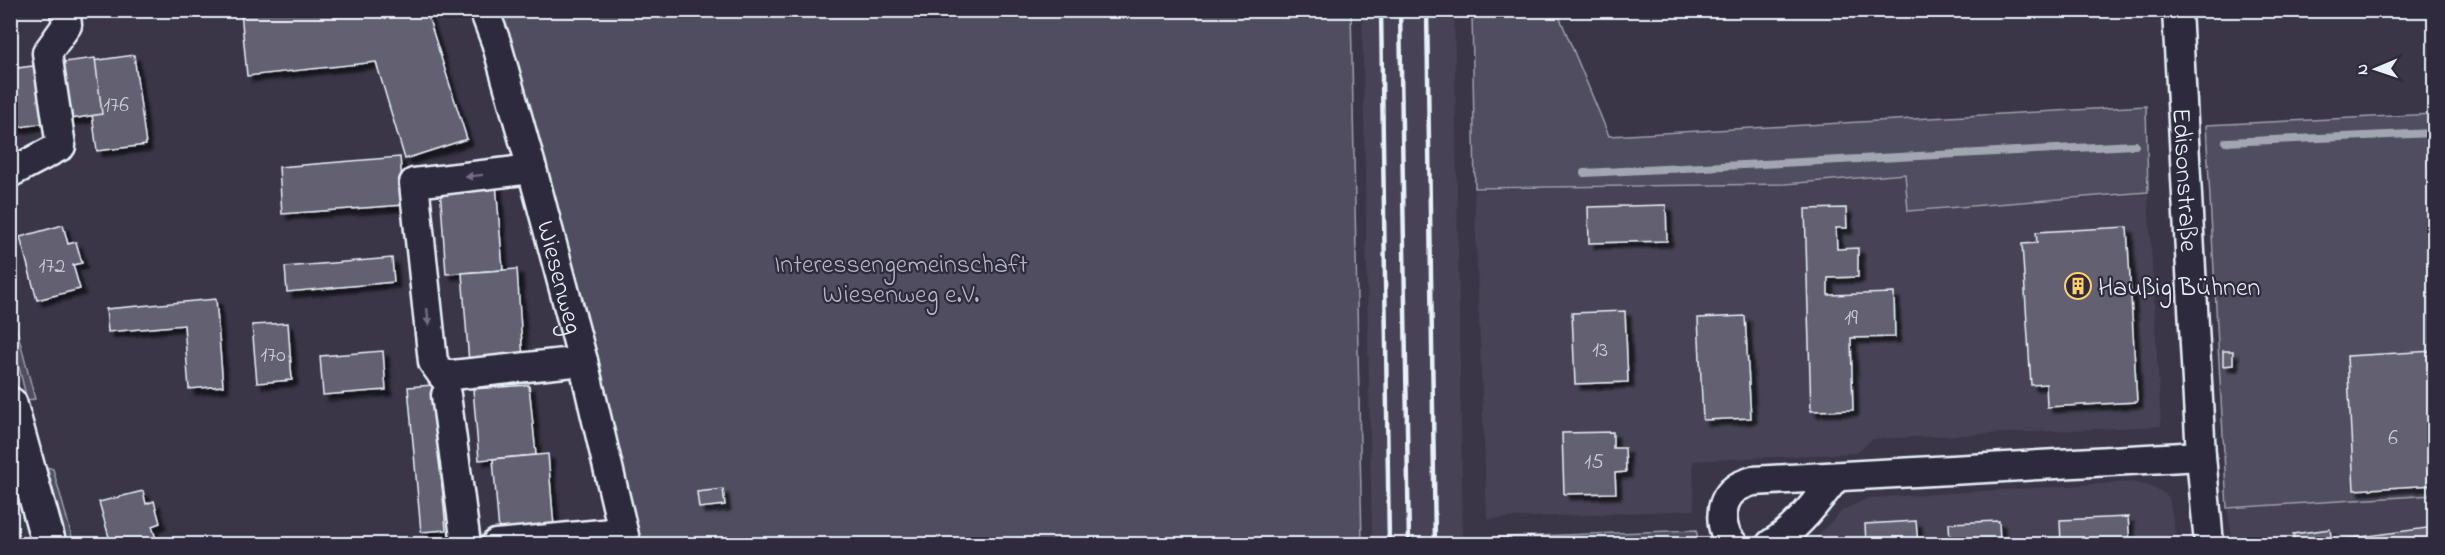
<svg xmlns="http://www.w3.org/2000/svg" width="2445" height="555" viewBox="0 0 2445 555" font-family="'Indie Flower',sans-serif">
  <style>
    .built { fill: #464354 }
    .green { fill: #504e5f; stroke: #9ca0ac; stroke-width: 1.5 }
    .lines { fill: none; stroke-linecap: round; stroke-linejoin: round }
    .stream { stroke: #a2a6b1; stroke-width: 8 }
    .building { fill: #636171; stroke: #e8f1f8; stroke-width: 1.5; filter: url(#shadow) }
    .minor-casing { stroke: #e8f1f8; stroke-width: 33 }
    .major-casing { stroke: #e8f1f8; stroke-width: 38 }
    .minor { stroke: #2f2a3d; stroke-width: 28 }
    .major { stroke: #2f2a3d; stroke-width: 33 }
    .rail { stroke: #e8f1f8; stroke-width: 4.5 }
    .oneway { fill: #70707e }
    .labels { text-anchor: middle; stroke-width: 4.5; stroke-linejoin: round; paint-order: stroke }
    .number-label { font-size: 22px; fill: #c7cdd6 }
    .street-label { font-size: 26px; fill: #e8f1f8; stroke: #2f2a3d }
    .park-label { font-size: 26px; fill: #b3b8c2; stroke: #2f2a3d }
    .poi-label { font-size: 26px; fill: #e8f1f8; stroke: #2f2a3d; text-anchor: start }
  </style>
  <defs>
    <filter id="shadow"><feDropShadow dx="5.5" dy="5.5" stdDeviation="1.5" flood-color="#0009"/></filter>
  </defs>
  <rect width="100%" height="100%" fill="#3a3648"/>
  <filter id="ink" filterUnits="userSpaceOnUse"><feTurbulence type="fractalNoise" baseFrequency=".0167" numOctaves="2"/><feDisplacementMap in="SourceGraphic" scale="12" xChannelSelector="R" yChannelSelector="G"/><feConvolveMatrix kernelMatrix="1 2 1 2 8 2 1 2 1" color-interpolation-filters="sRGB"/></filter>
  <g filter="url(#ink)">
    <!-- built -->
    <g class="built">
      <polygon points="1362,11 1454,11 1463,544 1372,544"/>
      <polygon points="1905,174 1908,211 2148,194 2161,426 1873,439 1855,453 1693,461 1694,510 1487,519 1474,190 1785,184"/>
      <polygon points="2132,482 2154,487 2169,497 2177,544 1809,544 1843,510 1868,498"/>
      <polygon points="2434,495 2434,544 2233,544 2227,508"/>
    </g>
    <!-- green -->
    <g class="green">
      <polygon points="497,11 1351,11 1362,544 637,544"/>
      <polygon points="1472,11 1557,11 1609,136 2146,106 2148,192 1908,211 1905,174 1785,184 1475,188"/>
      <polygon points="2434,114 2434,495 2227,508 2206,125"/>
      <polygon points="10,307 11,307 35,399 27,400 11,335"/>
      <polygon points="47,467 53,469 74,544 68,544"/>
      <polygon points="1697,530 1697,544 1480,544 1480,538"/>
    </g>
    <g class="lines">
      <!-- stream -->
      <g class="stream">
        <polyline points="2226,142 2434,133"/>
        <polyline points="1584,173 2135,145"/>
      </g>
    </g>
    <!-- building -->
    <g class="building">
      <polygon points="426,10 467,139 405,159 376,62 247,76 241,12"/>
      <polygon points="134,55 146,145 97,151 85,62"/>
      <polygon points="95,58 102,114 15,128 10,69"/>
      <polygon points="400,157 404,205 282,214 279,167"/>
      <polygon points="496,183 503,270 446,274 440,187"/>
      <polygon points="1666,205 1667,241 1589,243 1588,207"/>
      <polygon points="1846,208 1847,228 1836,228 1837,249 1858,248 1858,277 1828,278 1828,295 1894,293 1895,337 1851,338 1853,410 1811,411 1805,209"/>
      <polygon points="63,225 68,244 76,242 82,263 73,265 80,289 37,300 20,237"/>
      <polygon points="2127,227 2137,402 2047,407 2046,384 2031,385 2022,244 2037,243 2036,232"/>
      <polygon points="392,258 394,282 287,292 285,267"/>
      <polygon points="517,269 523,360 469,363 462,273"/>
      <polygon points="216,299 223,386 189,389 184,325 108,332 106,309"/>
      <polygon points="1625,311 1628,382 1575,384 1572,313"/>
      <polygon points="1745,316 1751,418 1703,420 1698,318"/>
      <polygon points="288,323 292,380 257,383 252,325"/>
      <polygon points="383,351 386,390 323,395 320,356"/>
      <polygon points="2223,351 2233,351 2233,365 2223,366"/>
      <polygon points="2434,351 2434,485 2354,490 2347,356"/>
      <polygon points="433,385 446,530 421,532 408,387"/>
      <polygon points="529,385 536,455 479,460 473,389"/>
      <polygon points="1613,432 1613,448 1625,448 1626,472 1615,473 1616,493 1564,494 1562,433"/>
      <polygon points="548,454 554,527 499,532 493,459"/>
      <polygon points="723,489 725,505 699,508 697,492"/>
      <polygon points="143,491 146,504 154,501 160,523 152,526 157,542 111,544 99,502"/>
      <polygon points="2128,517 2130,544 2061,544 2060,520"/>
      <polygon points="1916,521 1918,544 1866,544 1865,524"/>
      <polygon points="1999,521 2000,544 1950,544 1949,523"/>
      <polygon points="2434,527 2434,544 2332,544 2331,541"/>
      <polygon points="2330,529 2332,544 2295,544 2293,534"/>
    </g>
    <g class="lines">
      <defs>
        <g id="minor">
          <path id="s1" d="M484,10L496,42L532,169L583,361L626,544"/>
          <path id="s2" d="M2177,10L2201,456L2209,544"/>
          <polyline points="532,169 414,183 433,362 443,376 583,361"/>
          <polyline points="10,173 61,146 47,53 67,25 65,10"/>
          <polyline points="446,395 466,544"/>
          <polyline points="496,544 623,532"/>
          <path d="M1733,544C1719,530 1718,502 1735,489C1740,485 1747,483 1753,481L2201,456"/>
          <path d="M1771,544C1798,528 1816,502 1836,477"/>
        </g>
        <polyline id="major" points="10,404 49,544"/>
      </defs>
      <!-- minor casing -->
      <use href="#minor" class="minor-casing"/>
      <!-- major casing -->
      <use href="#major" class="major-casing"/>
      <!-- minor -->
      <use href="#minor" class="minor"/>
      <!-- major -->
      <use href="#major" class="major"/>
      <!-- rail -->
      <g class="rail">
        <polyline points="1381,10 1389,544"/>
        <polyline points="1400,10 1409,544"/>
        <polyline points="1427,10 1435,544"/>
      </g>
    </g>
    <!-- one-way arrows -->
    <defs><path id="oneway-solid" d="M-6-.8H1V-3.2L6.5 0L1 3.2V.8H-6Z" transform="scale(1.5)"/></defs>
    <g class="oneway">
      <use href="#oneway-solid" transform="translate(474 176) rotate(173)"/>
      <use href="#oneway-solid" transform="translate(428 317) rotate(84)"/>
    </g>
  </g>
  <!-- icons -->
  <defs>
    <symbol id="building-ring" viewBox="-11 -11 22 22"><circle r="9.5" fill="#2f2a3d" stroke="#ffd166" stroke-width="1.5"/><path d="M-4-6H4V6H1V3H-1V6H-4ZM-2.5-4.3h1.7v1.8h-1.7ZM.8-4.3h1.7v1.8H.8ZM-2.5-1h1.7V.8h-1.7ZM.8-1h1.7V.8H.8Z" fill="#ffd166"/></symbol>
  </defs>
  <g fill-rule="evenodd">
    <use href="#building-ring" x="2063" y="271" width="30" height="30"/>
  </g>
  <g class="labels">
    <!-- number labels -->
    <g class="number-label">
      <text x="116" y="111">176</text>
      <text x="52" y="272">172</text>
      <text x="1851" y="324">19</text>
      <text x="1600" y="356">13</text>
      <text x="273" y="361">170</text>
      <text x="2393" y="444">6</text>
      <text x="1594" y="468">15</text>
    </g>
    <!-- street labels -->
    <g class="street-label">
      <text dy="9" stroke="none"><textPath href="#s2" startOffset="170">Edisonstraße</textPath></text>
      <text dy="9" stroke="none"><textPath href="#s1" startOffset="278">Wiesenweg</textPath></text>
    </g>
    <!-- park labels -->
    <g class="park-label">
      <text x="901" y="272">Interessengemeinschaft<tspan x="901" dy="30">Wiesenweg e.V.</tspan></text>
    </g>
    <!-- poi labels -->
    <g class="poi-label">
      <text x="2098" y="295">Haußig Bühnen</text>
    </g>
  </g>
  <!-- margin -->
  <rect width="2445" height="555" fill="none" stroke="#2f2a3d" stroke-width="36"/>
  <rect x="18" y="18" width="2409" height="519" fill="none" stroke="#e8f1f8" stroke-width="2" filter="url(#ink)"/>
  <!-- north arrow -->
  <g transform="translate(2376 69) rotate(268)" stroke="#2f2a3d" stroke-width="4.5" paint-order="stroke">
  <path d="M0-4.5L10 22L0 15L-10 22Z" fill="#e8f1f8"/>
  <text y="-9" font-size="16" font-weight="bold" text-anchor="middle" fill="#e8f1f8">N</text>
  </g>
</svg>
